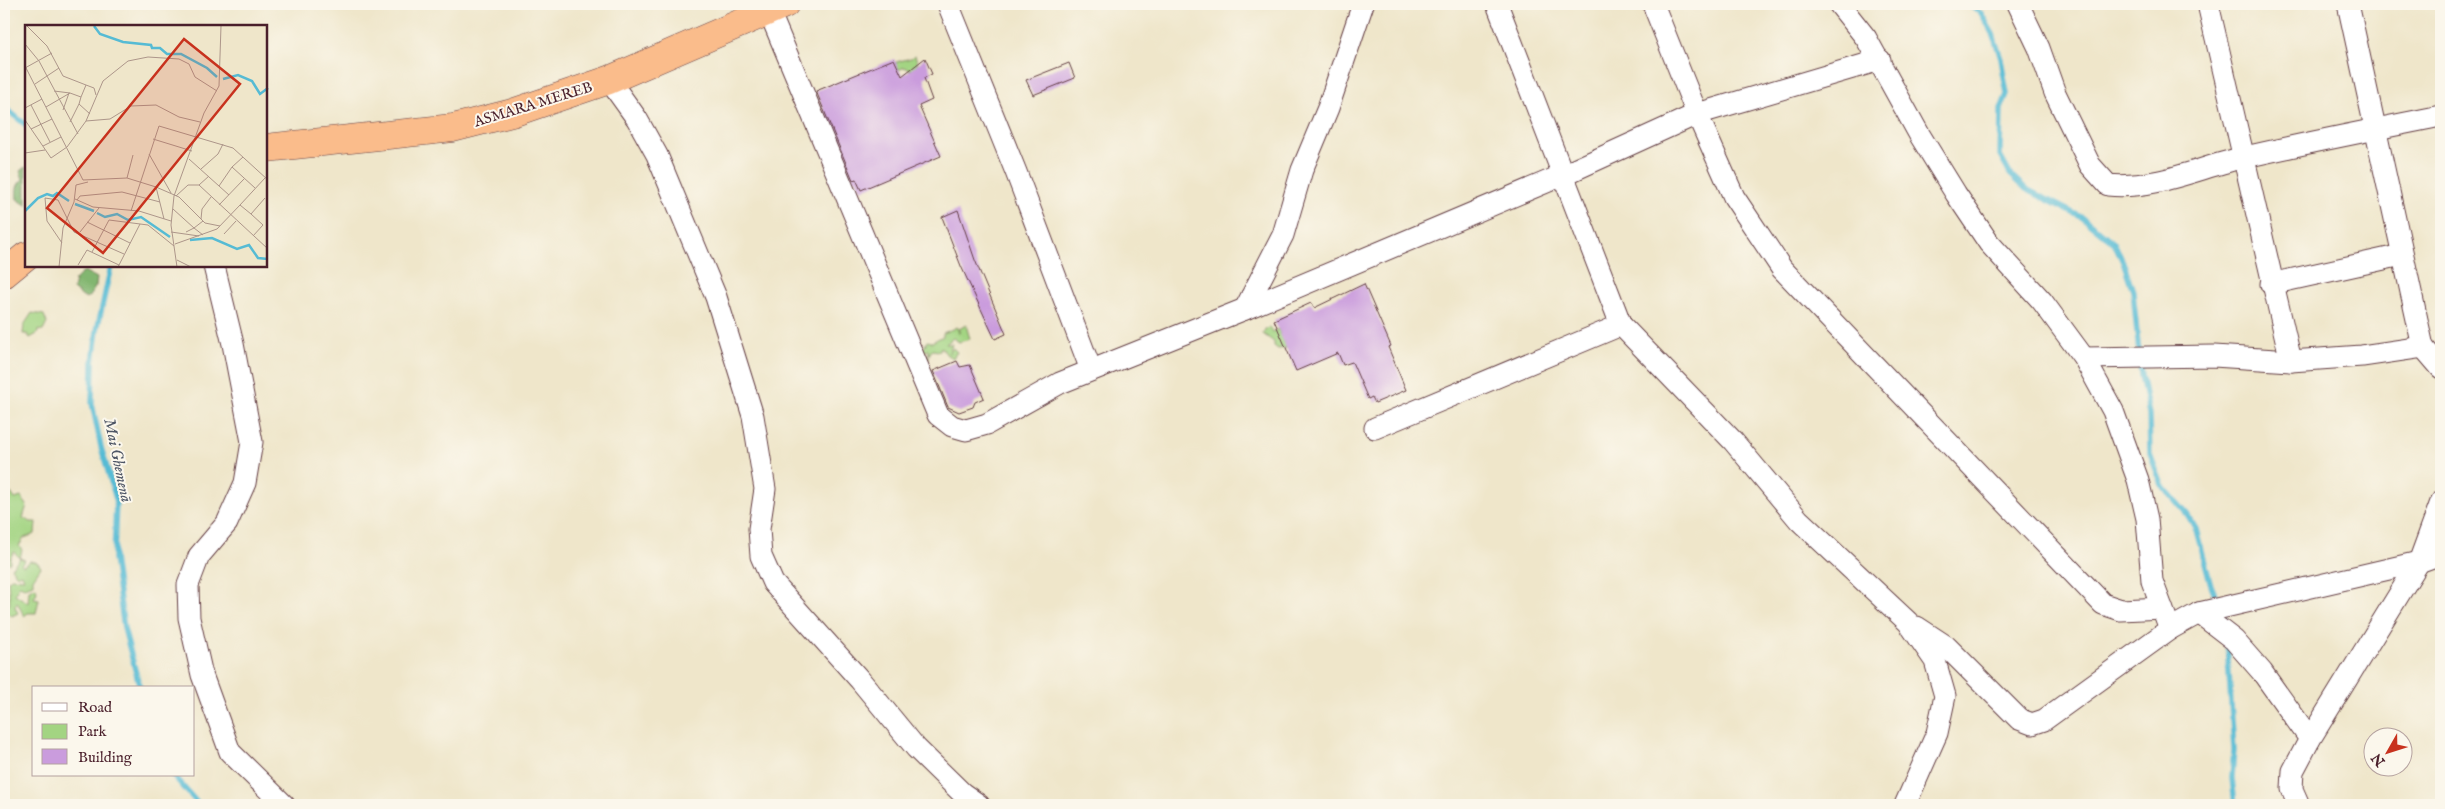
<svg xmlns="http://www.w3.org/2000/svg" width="2445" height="809" viewBox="0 0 2445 809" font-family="'IM FELL English',serif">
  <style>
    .green { fill: #a3d482; stroke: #767a56 }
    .forest { fill: #82b670; stroke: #666a4e }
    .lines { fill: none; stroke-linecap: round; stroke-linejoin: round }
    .stream { stroke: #56bbd4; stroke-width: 5.5 }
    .building { fill: #ca9cdd }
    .minor-casing { stroke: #633d43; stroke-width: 23 }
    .trunk-casing { stroke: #633d43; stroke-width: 29 }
    .minor { stroke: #fff; stroke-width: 21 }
    .trunk { stroke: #fabc8b; stroke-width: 28 }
    .labels { text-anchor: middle; stroke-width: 4; stroke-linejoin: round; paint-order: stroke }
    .street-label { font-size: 15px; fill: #4a1f2b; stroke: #fbf7ec }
    .water-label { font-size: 16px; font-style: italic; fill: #4e5666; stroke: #fbf7ec }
    .inset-river { fill: none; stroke: #56bbd4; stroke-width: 2.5 }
    .inset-road { fill: none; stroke: #ad968a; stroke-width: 1 }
    .view { fill: #c8321e; fill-opacity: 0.15; stroke: #c8321e; stroke-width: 2.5 }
    .inset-edge { fill: none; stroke: #4a1f2b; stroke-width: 2.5 }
  </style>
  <rect width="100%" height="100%" fill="#fbf7ec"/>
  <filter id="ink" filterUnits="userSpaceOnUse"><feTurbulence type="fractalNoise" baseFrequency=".02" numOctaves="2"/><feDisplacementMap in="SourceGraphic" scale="10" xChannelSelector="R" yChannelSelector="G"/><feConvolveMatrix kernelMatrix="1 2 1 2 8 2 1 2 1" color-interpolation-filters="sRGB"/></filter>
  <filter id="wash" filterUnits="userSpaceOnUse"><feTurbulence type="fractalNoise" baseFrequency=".0096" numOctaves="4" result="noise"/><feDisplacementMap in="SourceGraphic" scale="20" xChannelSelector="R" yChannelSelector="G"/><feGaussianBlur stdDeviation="1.12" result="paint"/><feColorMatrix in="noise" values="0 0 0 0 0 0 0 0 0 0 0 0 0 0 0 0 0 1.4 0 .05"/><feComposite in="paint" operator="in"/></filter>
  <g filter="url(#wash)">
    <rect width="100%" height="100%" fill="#efe6ca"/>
    <!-- green -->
    <g class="green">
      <polygon points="915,55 919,67 911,70 904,67 899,70 896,62 911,58"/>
      <polygon points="32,313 44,315 47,323 43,331 39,330 37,334 30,338 27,334 23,334 24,325"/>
      <polygon points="966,325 970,339 959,342 953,338 946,344 952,344 949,353 953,348 957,352 953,358 947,355 941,347 939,351 932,350 929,355 928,350 925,351 926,355 930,357 926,360 921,354 927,341 932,342 943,336 943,333 957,327 959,333 959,329"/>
      <polygon points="1270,328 1272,332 1278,329 1287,348 1278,349 1274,346 1274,342 1263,334 1265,329"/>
      <polygon points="11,493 15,499 21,497 27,505 23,518 31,522 36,522 35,534 24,538 19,546 22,550 20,558 25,560 21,564 23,566 30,561 37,562 41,567 33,579 33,584 25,587 19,585 15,594 28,603 29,590 36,587 37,592 34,598 39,599 36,613 28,613 24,616 17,602 15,607 18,613 12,616 5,610 4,619 4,606 10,604 8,581 11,578 24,579 22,574 17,575 11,568 20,558 14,552 10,558 10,563 5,563 4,571 4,497"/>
    </g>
    <!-- forest -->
    <g class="forest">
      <path d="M25,167L26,168V205L17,199C16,190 16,185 23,179L20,171Z"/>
      <polygon points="84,271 97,278 96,286 89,297 84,298 73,289 75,280"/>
    </g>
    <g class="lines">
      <!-- stream -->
      <g class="stream">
        <polyline points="1966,4 1981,13 1993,34 2001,59 2007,94 2001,109 2000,156 2010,174 2026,189 2083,218 2115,244 2125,267 2133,291 2141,375 2149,414 2150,454 2162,485 2187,514 2196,529 2211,585 2225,619 2226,626"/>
        <polyline points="4,107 26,125"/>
        <polyline points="111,266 97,330 93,362 92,403 101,447 116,499 114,558 124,628 140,688"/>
        <polyline points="2227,643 2234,749 2232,778 2235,805"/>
        <polyline points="173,775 199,805"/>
      </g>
    </g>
    <g id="blocks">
      <!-- building -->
      <g class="building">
        <polygon points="925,58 932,74 924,78 932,100 919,106 941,156 861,190 856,179 853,180 816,91 894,59 902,76"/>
        <polygon points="1069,63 1075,78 1033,95 1026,80"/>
        <polygon points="958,210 975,260 1006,334 995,339 961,266 942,217"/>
        <polygon points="1364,284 1391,346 1388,347 1406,390 1375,403 1372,397 1368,399 1352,362 1343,365 1338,353 1296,371 1274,320 1311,303 1314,308"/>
        <polygon points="957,361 960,367 970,365 984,398 975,402 973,407 959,412 948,407 933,371"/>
      </g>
    </g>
  </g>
  <g filter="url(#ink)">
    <use href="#blocks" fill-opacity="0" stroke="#633d43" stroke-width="1"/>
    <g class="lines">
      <defs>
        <g id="minor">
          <polyline points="766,4 938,415 952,426 966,430 987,424 1060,383 1245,309 1563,175 1697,114 1880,60"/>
          <polyline points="948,4 1016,172 1091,370"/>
          <polyline points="1497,4 1621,325 1733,441 1799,520 1908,622 1935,661 1945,696 1937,733 1905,805"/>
          <polyline points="1653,4 1697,114 1734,197 1782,269 2103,604 2121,610 2162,608"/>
          <polyline points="1839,4 1866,38 1919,134 1956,194 1989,243 2042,301 2084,358 2113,411 2138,480 2147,519 2152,581 2170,629"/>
          <path d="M2018,4L2039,48L2055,93L2090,165L2108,185C2154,190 2200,167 2245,157C2310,142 2376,129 2441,116"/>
          <polyline points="2208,4 2291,361"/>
          <polyline points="2348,4 2423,347 2441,368"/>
          <polyline points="609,80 637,119 657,155 716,297 753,416 765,489 759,529 761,556 773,583 860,680 916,748 962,793 979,805"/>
          <polyline points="214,266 233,344 252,442 245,483 227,523 199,556 188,585 189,618 202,675 230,752 284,805"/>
          <polyline points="2271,284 2402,255"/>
          <polyline points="1245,309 1283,235 1302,170 1328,108 1363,4"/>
          <polyline points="2084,358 2214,356 2291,361 2362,356 2423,347"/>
          <polyline points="1375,428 1621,325"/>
          <polyline points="2199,613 2234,640 2262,672 2310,739"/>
          <polyline points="1917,627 1946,646 2019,719 2032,724 2044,720 2170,629 2199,613 2419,562 2441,554"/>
          <polyline points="2299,805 2292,789 2293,771 2310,739 2419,562 2441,502"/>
        </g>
        <g id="trunk">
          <polyline points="266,148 453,128 512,113 609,80 785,4"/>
          <polyline points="4,274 26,256"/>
        </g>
      </defs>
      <!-- minor casing -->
      <use href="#minor" class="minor-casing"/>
      <!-- trunk casing -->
      <use href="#trunk" class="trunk-casing"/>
      <!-- minor -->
      <use href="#minor" class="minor"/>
      <!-- trunk -->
      <use href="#trunk" class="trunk"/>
    </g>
  </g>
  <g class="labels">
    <!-- street labels -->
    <g class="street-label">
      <text transform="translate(533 104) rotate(-17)" y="5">ASMARA MEREB</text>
    </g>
    <!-- water labels -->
    <g class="water-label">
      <text transform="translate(119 460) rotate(78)" y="6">Mai Ghemenā</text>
    </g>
  </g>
  <!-- overview -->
  <g transform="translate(25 25)">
    <rect width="242" height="242" fill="#efe6ca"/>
    <path class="inset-river" d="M69,1L75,9L98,17L126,20L127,23H135L142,29H156L182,43L192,52M198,54L213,50L227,56L235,69L243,63M50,179L69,186M0,186L13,173L22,169L28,171L32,168L44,176M72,188L80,192L92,189L103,195L116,192L145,212M165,215L187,213L212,224L224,220L233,233L243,234"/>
    <path class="inset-road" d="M2,1L22,21L38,51L61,60M0,19L14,36L53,109M0,41L58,155L102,153L131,162L154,172L180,198L195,201M0,43L27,28M10,59L34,43M29,66L45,68M56,72L61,60L69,63L71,70M6,80L25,117M21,82L45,68L56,72L54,79L65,89M0,83L17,74M38,85L44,68M0,95L26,133L42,122L61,96L85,94L106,81L131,80L154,92L175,97M61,96L78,56L103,36L123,32L154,34L164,39L170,52L192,66M45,97L54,79M6,104L27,94M128,114L167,126M18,121L36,112M0,128L20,125M124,129L146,168M218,132L207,142L230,163M164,134L204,170M176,144L193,129L198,119M184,151L174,160L243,224M102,153L108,130M240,153L215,180L226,189L240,173M194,161L207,142M131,162L139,194M151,171L163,160H174M50,174L68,182L114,186L146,196M52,175L55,171L97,167L135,177M194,180L219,154M148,184L169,203L178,196M106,186L134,101L208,123L243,155M226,189L238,200L228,211M176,194L177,184L186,172M62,197L105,218M55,207L74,183M146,207L174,211M161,207L169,203L178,210M199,209L211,196M37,218L22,196L20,173L33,175L49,207L99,229M150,219L192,204L215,180M67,227L84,195L123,200L149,221M152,235L166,242M53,240L62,225L94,240M34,242L38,203L49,177L51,160L63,157M35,242H56M93,242L115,199M152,242L146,200L149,171L179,88L194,61L196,1"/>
    <path class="view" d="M159,14L215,59L78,228L22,183Z"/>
    <rect width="242" height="242" class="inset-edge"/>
  </g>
  <!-- margin -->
  <rect width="2445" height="809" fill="none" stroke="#fbf7ec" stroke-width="20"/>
  <!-- legend -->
  <rect x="32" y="686" width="162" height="90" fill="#fbf7ec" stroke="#b4a19f"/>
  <rect x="42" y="703" width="25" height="8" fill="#ffffff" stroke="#b4a19f"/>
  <text x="78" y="712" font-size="15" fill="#4a1f2b">Road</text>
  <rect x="42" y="724" width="25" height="15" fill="#a3d482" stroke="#b4a19f"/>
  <text x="78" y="736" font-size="15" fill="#4a1f2b">Park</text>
  <rect x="42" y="749" width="25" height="15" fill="#ca9cdd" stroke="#b4a19f"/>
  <text x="78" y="762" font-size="15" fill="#4a1f2b">Building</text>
  <!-- north arrow -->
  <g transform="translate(2388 752) rotate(231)"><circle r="24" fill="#fbf7ec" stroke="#b4a19f"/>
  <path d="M0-4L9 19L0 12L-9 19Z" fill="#c8321e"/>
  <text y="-8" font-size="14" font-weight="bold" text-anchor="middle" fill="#4a1f2b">N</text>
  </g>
</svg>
